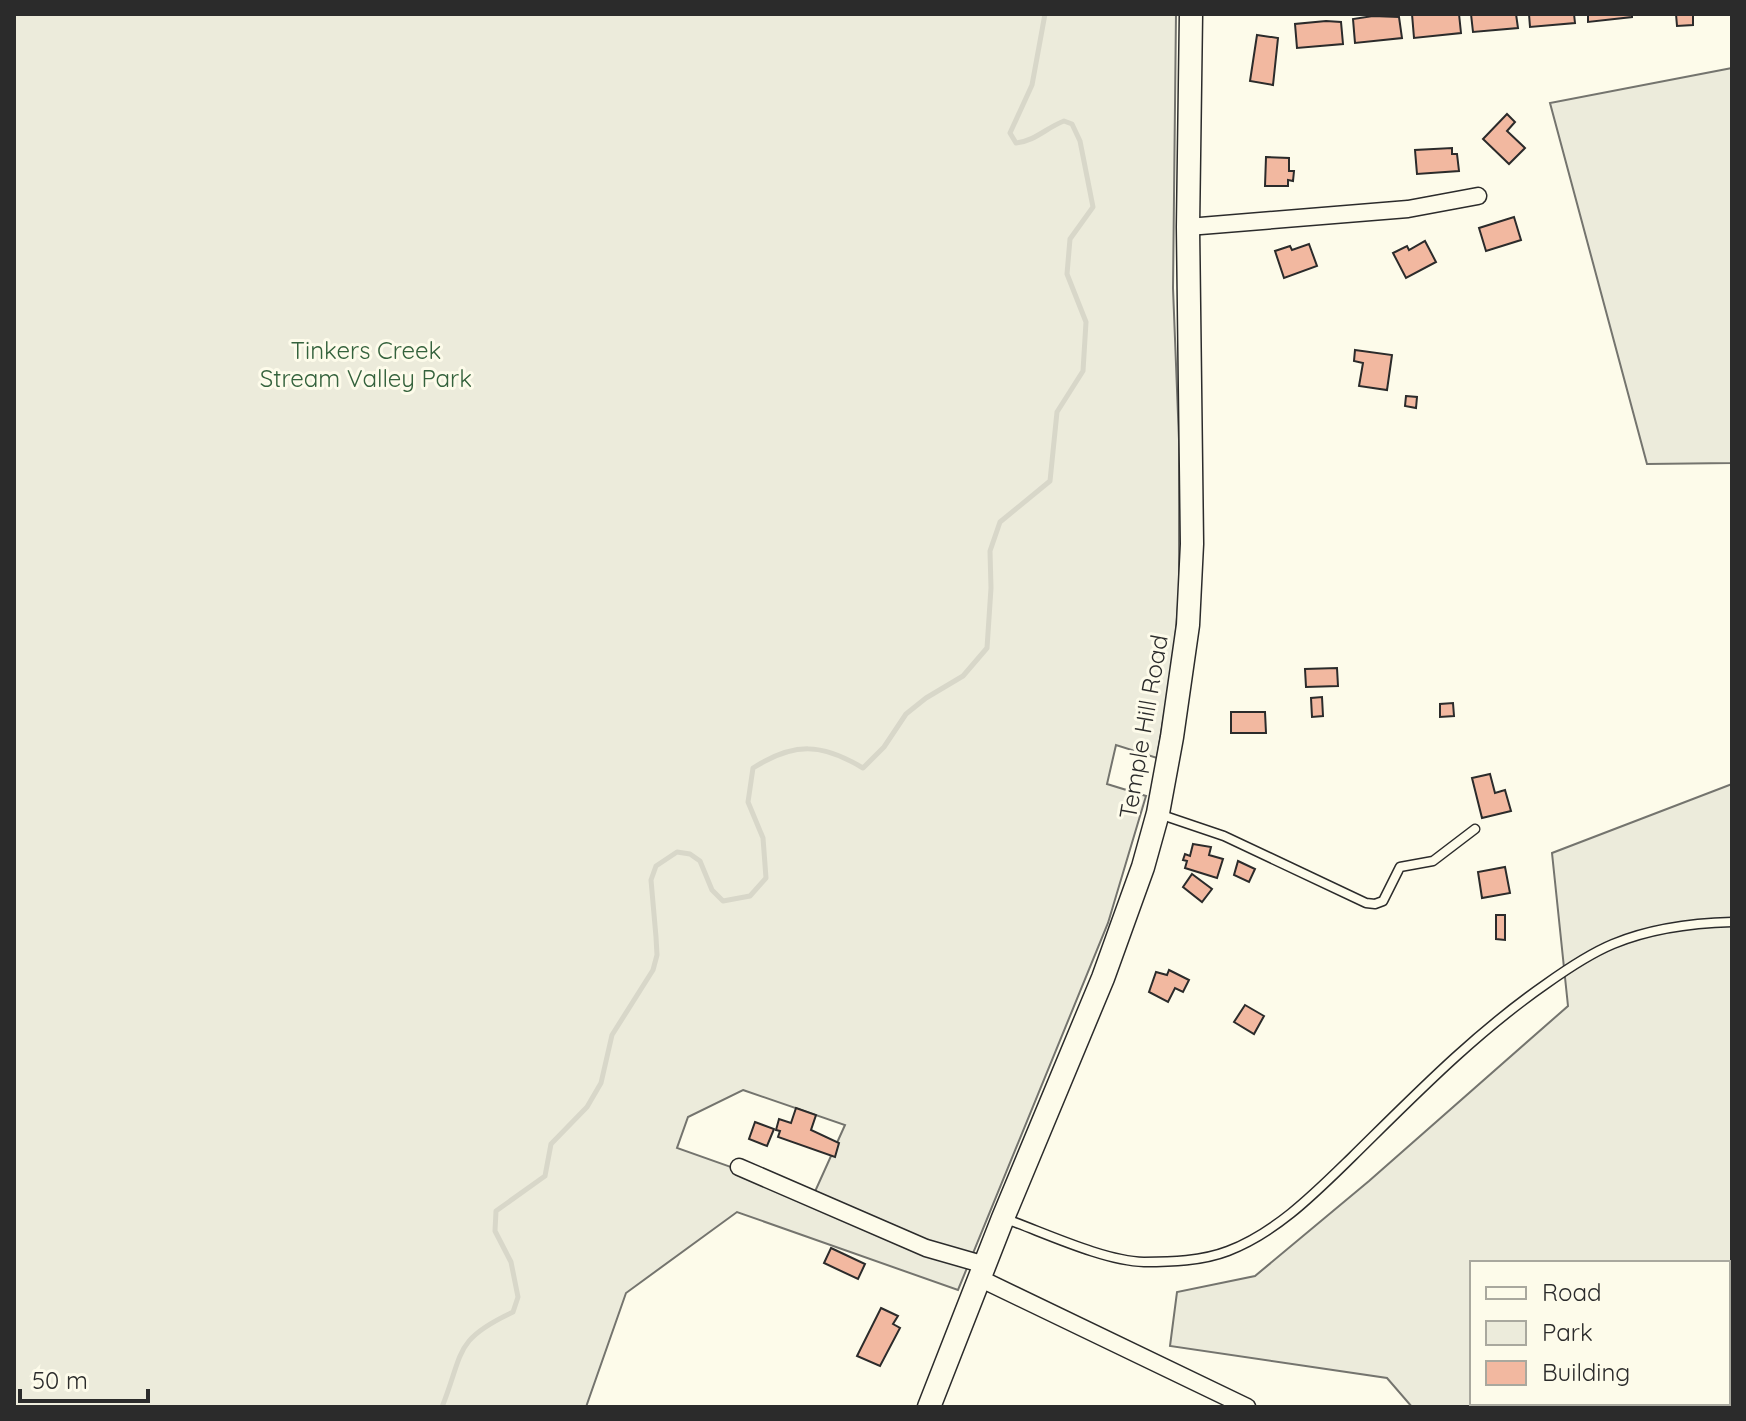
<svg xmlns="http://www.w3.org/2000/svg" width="1746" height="1421" viewBox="0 0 1746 1421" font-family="Quicksand,sans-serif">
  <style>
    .green { fill: #ecebdb; stroke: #74746e; stroke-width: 2; fill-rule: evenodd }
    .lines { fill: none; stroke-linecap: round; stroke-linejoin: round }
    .stream { stroke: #d8d7c9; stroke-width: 5 }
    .building { fill: #f2b8a0; stroke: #2b2b2b; stroke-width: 2 }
    .lane-casing { stroke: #2b2b2b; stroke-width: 11 }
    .street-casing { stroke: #2b2b2b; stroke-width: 19 }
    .secondary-casing { stroke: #2b2b2b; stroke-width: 25 }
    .lane { stroke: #fdfbea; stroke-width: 8 }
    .street { stroke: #fdfbea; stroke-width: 16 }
    .secondary { stroke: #fdfbea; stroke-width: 22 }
    .labels { text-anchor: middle; stroke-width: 6; stroke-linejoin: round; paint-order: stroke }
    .park-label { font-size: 24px; fill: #34623c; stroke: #fdfbea }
    .street-label { font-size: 24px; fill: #2b2b2b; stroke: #fdfbea }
  </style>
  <rect width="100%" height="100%" fill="#fdfbea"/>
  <!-- green -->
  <g class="green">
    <path d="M14,14H1176L1173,288L1179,440V593L1174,654L1157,758L1116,745L1107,784L1146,796L1108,923L958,1290L737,1212L626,1293L586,1407H14ZM743,1090L845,1125L813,1196L677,1148L688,1117Z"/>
    <polygon points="1732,68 1732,463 1647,464 1550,103"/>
    <path d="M1732,784V1407H1412L1387,1378L1170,1346L1177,1292L1255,1276L1369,1181L1568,1006L1552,853ZM1472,1263H1728V1403H1472Z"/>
  </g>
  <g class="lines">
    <!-- stream -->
    <path class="stream" d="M442,1407C464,1352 453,1340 513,1312L518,1297L511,1262L495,1231L496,1211L545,1176L551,1144L587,1107L601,1083L612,1035L653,970L657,955L656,937L651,880L656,866L677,852L690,854L700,861L712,890L723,901L750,896L766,878L763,838L748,802L753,768C794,742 822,743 863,768L884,747L906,714L926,698L963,676L987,648L991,588L990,551L1000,522L1050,481L1057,412L1083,371L1086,322L1067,274L1070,239L1093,207L1080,141L1072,124L1064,121C1046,128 1035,141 1016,143L1010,133L1032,85L1045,14"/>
  </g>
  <!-- building -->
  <g class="building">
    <polygon points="1412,14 1459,14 1461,33 1414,38"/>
    <polygon points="1471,14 1516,14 1518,28 1473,32"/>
    <polygon points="1529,14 1574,14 1575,23 1530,27"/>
    <polygon points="1588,14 1632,14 1632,17 1588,22"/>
    <polygon points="1676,14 1693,14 1693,25 1677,26"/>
    <polygon points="1373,16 1399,17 1402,38 1355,43 1353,19"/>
    <polygon points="1326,21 1341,22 1343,44 1297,48 1295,24"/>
    <polygon points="1257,35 1278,38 1273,85 1250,81"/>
    <polygon points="1507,114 1515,122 1507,131 1525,148 1509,164 1483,139"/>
    <polygon points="1452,148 1452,154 1457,154 1459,171 1417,174 1415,150"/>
    <polygon points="1266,157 1289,158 1289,171 1294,171 1293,181 1288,180 1288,186 1265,186"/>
    <polygon points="1514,217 1521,240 1486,251 1479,228"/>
    <polygon points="1425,241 1436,262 1406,278 1393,253 1407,246 1409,250"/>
    <polygon points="1309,244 1317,266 1284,278 1275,251 1290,246 1292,250"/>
    <polygon points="1355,350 1392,355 1387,390 1359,386 1363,363 1354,361"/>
    <polygon points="1406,396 1417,397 1416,408 1405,406"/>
    <polygon points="1337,668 1338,686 1306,687 1305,669"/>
    <polygon points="1322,697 1323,716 1312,717 1311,698"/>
    <polygon points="1453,703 1454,716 1440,717 1440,704"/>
    <polygon points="1231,712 1265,712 1266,733 1231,733"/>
    <polygon points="1490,774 1495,793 1505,790 1511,811 1482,818 1472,778"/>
    <polygon points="1193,844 1211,847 1209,855 1223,859 1217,878 1185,868 1187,861 1183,860 1185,854 1190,856"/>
    <polygon points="1238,861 1255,869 1249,882 1234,875"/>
    <polygon points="1505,867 1510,893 1482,898 1478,872"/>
    <polygon points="1192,874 1212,889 1202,902 1183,887"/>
    <polygon points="1496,915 1505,915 1505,940 1496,939"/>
    <polygon points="1169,970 1189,980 1183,992 1175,988 1168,1002 1149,992 1156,972 1167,975"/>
    <polygon points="1245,1005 1264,1016 1254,1034 1234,1022"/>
    <polygon points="796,1108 816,1115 811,1130 839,1143 835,1157 778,1137 780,1131 776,1130 779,1119 791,1123"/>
    <polygon points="755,1122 774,1129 767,1146 749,1139"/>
    <polygon points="831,1248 865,1264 858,1279 824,1263"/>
    <polygon points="881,1308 898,1316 893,1324 900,1328 880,1366 857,1356"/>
  </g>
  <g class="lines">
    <defs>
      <g id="lane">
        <polyline points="1159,814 1224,836 1366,903 1375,904 1383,901 1400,867 1433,861 1475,829"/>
        <path d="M1006,1219C1045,1233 1104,1261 1144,1262C1171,1262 1202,1261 1228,1251C1277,1232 1315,1193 1352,1157C1414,1096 1474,1034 1546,984C1567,969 1589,954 1613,944C1649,929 1694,923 1732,922"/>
      </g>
      <g id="street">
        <polyline points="1188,227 1408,209 1478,196"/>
        <polyline points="739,1167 926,1248 985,1265"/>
        <polyline points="979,1278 1247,1407"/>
      </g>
      <polyline id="secondary" points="929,1407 1003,1218 1103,978 1143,867 1158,813 1172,737 1188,625 1192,544 1188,227 1191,14"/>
    </defs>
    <!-- lane casing -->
    <use href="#lane" class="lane-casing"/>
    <!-- street casing -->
    <use href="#street" class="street-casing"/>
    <!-- secondary casing -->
    <use href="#secondary" class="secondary-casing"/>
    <!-- lane -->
    <use href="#lane" class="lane"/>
    <!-- street -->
    <use href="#street" class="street"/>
    <!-- secondary -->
    <use href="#secondary" class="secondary"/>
  </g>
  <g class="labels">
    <!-- park labels -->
    <g class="park-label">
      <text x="366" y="359">Tinkers Creek<tspan x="366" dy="28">Stream Valley Park</tspan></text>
    </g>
    <!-- street labels -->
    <g class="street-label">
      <text transform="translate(1144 727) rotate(-80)" y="8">Temple Hill Road</text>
    </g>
  </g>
  <!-- border -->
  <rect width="1746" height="1421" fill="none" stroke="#2b2b2b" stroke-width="32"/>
  <!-- legend -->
  <rect x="1470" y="1261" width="260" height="144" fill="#fdfbea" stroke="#a9a89e" stroke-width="2"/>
  <rect x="1486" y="1287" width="40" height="12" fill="#fdfbea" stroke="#a9a89e" stroke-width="2"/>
  <text x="1542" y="1301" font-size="24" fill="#2b2b2b">Road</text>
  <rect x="1486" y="1321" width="40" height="24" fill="#ecebdb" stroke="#a9a89e" stroke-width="2"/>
  <text x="1542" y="1341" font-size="24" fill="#2b2b2b">Park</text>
  <rect x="1486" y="1361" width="40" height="24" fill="#f2b8a0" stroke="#a9a89e" stroke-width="2"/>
  <text x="1542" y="1381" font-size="24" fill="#2b2b2b">Building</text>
  <!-- scale -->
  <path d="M20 1389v12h128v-12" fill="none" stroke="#2b2b2b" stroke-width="4"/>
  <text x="32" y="1389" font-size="24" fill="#2b2b2b" stroke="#fdfbea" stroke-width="6" paint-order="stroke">50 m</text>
</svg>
